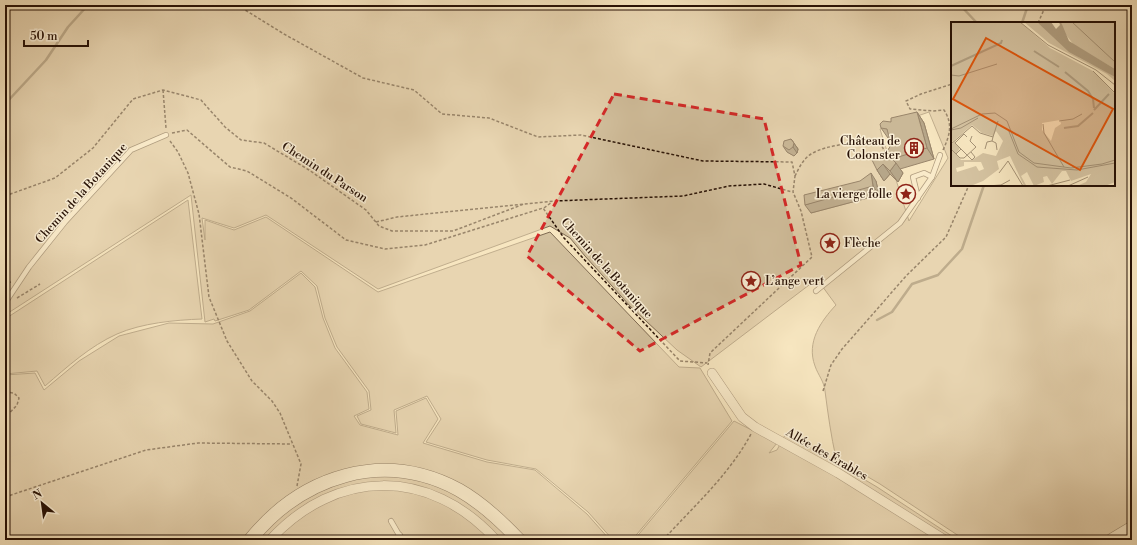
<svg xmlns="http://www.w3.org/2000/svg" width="1137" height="545" viewBox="0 0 1137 545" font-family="'Libre Bodoni',serif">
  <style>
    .green { fill: #d4c2a0; stroke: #7e6a52; fill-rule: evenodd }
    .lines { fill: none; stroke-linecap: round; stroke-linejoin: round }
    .stream { stroke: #79664f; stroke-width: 2.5 }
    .lane-casing { stroke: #5b4634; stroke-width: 6 }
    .street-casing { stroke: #5b4634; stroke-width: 10 }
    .secondary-casing { stroke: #271105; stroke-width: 14 }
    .path { stroke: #271105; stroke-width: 1.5; stroke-dasharray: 3 2; stroke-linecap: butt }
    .lane { stroke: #faefd6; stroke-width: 4.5 }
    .street { stroke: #faefd6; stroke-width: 9 }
    .secondary { stroke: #faefd6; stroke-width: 13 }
    .wall { fill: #7e6e58; stroke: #271105 }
    .shaded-wall { fill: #675a47; stroke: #271105 }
    .building { fill: #938066; stroke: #271105 }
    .marked { fill: none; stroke: #d62828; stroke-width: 3; stroke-dasharray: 8 5; stroke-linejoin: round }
    .labels { text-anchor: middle; stroke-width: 3; stroke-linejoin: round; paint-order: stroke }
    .poi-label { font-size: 12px; fill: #271105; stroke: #faefd6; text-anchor: end }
    .street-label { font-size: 12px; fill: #271105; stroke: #faefd6 }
    .inset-river { fill: none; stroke: #b09e80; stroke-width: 2 }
    .inset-road { fill: none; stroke: #a49175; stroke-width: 1 }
    .view { fill: #de550c; fill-opacity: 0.15; stroke: #de550c; stroke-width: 2 }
    .inset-edge { fill: none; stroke: #271105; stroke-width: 2 }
  </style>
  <rect width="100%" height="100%" fill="#f7e6c0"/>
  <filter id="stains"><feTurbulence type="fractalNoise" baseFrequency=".005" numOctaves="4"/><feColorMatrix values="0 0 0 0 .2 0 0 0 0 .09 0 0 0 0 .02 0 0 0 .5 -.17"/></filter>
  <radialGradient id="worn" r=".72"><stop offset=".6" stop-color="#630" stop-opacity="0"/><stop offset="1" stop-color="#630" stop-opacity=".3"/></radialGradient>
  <!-- green -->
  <g class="green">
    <path d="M5,5H1132V540H965L880,484L836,458C831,436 828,414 825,391C824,381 818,375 815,366C806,342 821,321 836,305L817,279L701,367L677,350L630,306L585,256L570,238L550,226L378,289L266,215L234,228L202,218L205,240V220L234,230L266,217L378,292L550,232L679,367L700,368L732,421L632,540H613L588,512L536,469L487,460L426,442L441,419L427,396L394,410L396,433L361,424L357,416L371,410L369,391L337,347L325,318L317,286L301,271L249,310L215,321L214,319L205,322L191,195L5,315ZM952,23H1114V185H952ZM929,112L948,158L909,221L880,129ZM795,145L798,149L797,153L794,156L787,152ZM878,187L879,195L811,213Z"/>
    <path d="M188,200L202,319C175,320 142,323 117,334C90,346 67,367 45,386L37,371L5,374V319Z"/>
    <polygon points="301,273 315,287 323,318 335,348 367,392 369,409 354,416 360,425 398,435 396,411 426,398 438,419 423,443 487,462 535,470 587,514 610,540 5,540 5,375 35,373 44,390 79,361 119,336 169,323 213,324 250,311"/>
    <polygon points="734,421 777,443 769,453 777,450 786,433 877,487 958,540 634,540"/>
  </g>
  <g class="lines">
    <!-- stream -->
    <g class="stream">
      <polyline points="960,5 977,23"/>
      <polyline points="1022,23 1028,5"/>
      <polyline points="5,104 46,60 68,27 88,5"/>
      <polyline points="877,320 892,312 912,284 938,275 962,249 984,185"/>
    </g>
    <defs>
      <g id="lane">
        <polyline points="918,198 913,177 924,173 932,177"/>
        <polyline points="816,291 900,223 932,177 940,155"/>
        <polyline points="5,303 29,267 65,222 131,150 166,135"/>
        <polyline points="391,521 402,540"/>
        <polyline points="395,540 400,535"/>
      </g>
      <g id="street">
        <polyline points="712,373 742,417 755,427 838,473 945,540"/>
        <path d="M270,540C336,468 430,467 496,540"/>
      </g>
      <g id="secondary">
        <path d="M250,540C302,476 383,449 459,490C482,503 501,521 519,540"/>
        <polyline points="1112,540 1132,528"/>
      </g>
    </defs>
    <!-- lane casing -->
    <use href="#lane" class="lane-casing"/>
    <!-- street casing -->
    <use href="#street" class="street-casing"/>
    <!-- secondary casing -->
    <use href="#secondary" class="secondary-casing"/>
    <!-- path -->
    <g class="path">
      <polyline points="237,5 284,34 363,78 414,90 442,114 489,118 538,137 581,135 703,161 792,162 795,176 793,192 801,211 812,257 710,353 708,365"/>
      <polyline points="1038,23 1046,5"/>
      <polyline points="163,90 166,128"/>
      <polyline points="172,133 187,130 230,167 247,171 291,198 346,240 385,249 425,245 543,208 564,238 680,361 707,363"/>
      <polyline points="170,141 178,152 188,173 199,214 209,297 227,341 252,381 272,401 280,413 301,464 297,486"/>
      <path d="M943,150C950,135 953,124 944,110L933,111L910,109L906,101L921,94L952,84"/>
      <path d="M795,176C799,168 803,159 811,154C827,144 859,143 878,139L885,152"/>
      <polyline points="5,196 55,178 93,148 133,99 163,90 201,100 225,127 241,140 264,143 309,170 366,210 379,226 392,231 453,231 524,204"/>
      <polyline points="544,208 552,202"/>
      <polyline points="376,222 397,217 554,201 683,196 729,186 764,184 792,192"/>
      <polyline points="5,283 11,282"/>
      <polyline points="17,298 40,284"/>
      <polyline points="823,391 831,365 842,349 907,275 946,237 969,185"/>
      <polyline points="5,392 14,393 19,398 17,405 5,418"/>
      <polyline points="5,497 146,450 198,443 292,444"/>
      <path d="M663,540C694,506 729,475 751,434"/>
    </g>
    <!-- lane -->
    <use href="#lane" class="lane"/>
    <!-- street -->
    <use href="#street" class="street"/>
    <!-- secondary -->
    <use href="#secondary" class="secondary"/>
  </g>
  <!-- wall -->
  <g class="wall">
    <polygon points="917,112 924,123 934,159 900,169 903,173 898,182 890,174 884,181 877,170 891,145 890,138 888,138 881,128 891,122"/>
    <polygon points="791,139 798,149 797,153 794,156 787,152 783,146"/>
    <polygon points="876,181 879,195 811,213 805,205"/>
  </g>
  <!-- shaded-wall -->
  <g class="shaded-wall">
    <polygon points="917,112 924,123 934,159 927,148"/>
    <polygon points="791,139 798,149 797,153 793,147"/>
    <polygon points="896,163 903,173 898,182 890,171"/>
    <polygon points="883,164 890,174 884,181 877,170"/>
    <polygon points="871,173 876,181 879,195 873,186"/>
  </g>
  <!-- building -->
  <g class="building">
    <polygon points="917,112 927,148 892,159 896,163 890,171 883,164 877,170 872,160 888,150 891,145 887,129 881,128 880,124 883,121 891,122 891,118"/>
    <polygon points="791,139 794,143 793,147 789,150 783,146 784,141"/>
    <polygon points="871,173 873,186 805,205 804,195 860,181"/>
  </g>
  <!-- marked area -->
  <path d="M0 0H1137V545H0ZM614,94L764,119L801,265L640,351L527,256Z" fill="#f7e6c0" fill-opacity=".55" fill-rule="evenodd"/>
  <path class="marked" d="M614,94L764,119L801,265L640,351L527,256Z"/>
  <!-- icons -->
  <defs>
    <symbol id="building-ring" viewBox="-11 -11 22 22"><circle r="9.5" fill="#faefd6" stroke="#8f2418" stroke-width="1.5"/><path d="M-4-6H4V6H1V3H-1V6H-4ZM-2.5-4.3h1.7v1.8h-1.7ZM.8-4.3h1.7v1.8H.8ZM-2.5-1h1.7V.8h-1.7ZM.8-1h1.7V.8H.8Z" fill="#8f2418"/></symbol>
    <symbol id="sight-ring" viewBox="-11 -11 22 22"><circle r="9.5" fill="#faefd6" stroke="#8f2418" stroke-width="1.5"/><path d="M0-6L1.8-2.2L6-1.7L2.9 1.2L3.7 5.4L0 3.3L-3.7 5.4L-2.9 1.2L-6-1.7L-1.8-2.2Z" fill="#8f2418"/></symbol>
  </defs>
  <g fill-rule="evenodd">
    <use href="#building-ring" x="903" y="137" width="22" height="22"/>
    <use href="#sight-ring" x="895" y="183" width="22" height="22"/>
    <use href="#sight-ring" x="819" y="232" width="22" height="22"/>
    <use href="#sight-ring" x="740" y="270" width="22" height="22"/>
  </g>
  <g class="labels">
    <!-- poi labels -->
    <g class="poi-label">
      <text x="900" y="145">Château de<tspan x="900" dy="14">Colonster</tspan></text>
      <text x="892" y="198">La vierge folle</text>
      <text x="844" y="247" text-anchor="start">Flèche</text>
      <text x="765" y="285" text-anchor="start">L’ange vert</text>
    </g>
    <!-- street labels -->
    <g class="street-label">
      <text transform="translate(325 172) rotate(33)" y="4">Chemin du Parson</text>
      <text transform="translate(81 193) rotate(-48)" y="4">Chemin de la Botanique</text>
      <text transform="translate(607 268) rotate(48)" y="4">Chemin de la Botanique</text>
      <text transform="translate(827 454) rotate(30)" y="4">Allée des Érables</text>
    </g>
  </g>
  <!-- overview -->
  <g transform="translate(951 22)">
    <rect width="164" height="164" fill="#f7e6c0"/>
    <path d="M0,0H69L99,26L142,49L164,72V160L154,164H126L135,160L140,152L120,159L115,149H111L101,162L96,154L92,155L93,160L83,164L76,150L70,154L75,163L73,164L59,134L46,139L48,147L32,159L22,163L0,164V123L5,118L4,121L9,126L5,132L10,138H21L32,131L45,134L52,119L45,109L42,114L31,111L21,103L0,121ZM109,98L110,102L104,106L100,119L91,108V101ZM13,140H30L33,147L28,149L25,144L6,150L5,146L13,144ZM73,0H86L129,36L163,54L164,59L156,52L98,21ZM110,0H164V47L123,23L112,9Z" fill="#d4c2a0" fill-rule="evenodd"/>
    <path d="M86,0H100L105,7L109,3L108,0H110L118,19L164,47V55L118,30Z" fill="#b09e80"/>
    <path class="inset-river" d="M83,29L108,45M0,44L50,21L51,18M114,50L137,69L142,77L143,86M143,88L158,72M113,106L127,104L142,91"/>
    <path class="inset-road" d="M69,0L97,23L145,48L164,63M121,0L164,40M142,49L164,71M0,53L8,54L46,42M108,99L122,97L131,92M92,102L93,111L113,145M0,107L31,92L44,91L56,99L68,130L83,141L120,146L151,142L164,138M57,107L67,132L86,145L126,148L164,141M0,108L10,106L27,96M42,115L47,99M0,122L21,104L29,111L42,115L41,119L45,121L46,128M0,127L9,136H13L25,125L19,119L21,114M10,127L4,121L13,112L16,115M34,127L36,120L41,119M5,132L10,127L21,138L24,135L20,130M48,151L57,139L72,164M36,164L50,163L59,158M96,164L119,158M117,164L137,155"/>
    <path class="view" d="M35,16L162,87L129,148L2,77Z"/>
    <rect width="164" height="164" class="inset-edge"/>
  </g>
  <!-- margin -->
  <rect width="1137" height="545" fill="none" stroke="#f7e6c0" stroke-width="20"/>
  <rect x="6" y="6" width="1125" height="533" fill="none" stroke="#271105" stroke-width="2"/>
  <rect x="10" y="10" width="1117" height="525" fill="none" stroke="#271105"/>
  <!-- north arrow -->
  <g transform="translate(42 503) rotate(331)" stroke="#faefd6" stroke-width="3" paint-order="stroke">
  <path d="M0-3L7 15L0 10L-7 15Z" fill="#271105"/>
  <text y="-6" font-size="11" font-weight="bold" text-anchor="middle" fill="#271105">N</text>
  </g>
  <!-- scale -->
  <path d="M24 40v6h64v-6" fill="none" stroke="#271105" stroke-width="2"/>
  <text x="30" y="40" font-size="12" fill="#271105" stroke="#faefd6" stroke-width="3" paint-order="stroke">50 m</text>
  <rect width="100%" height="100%" filter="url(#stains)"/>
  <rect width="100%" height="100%" fill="url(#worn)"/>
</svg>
